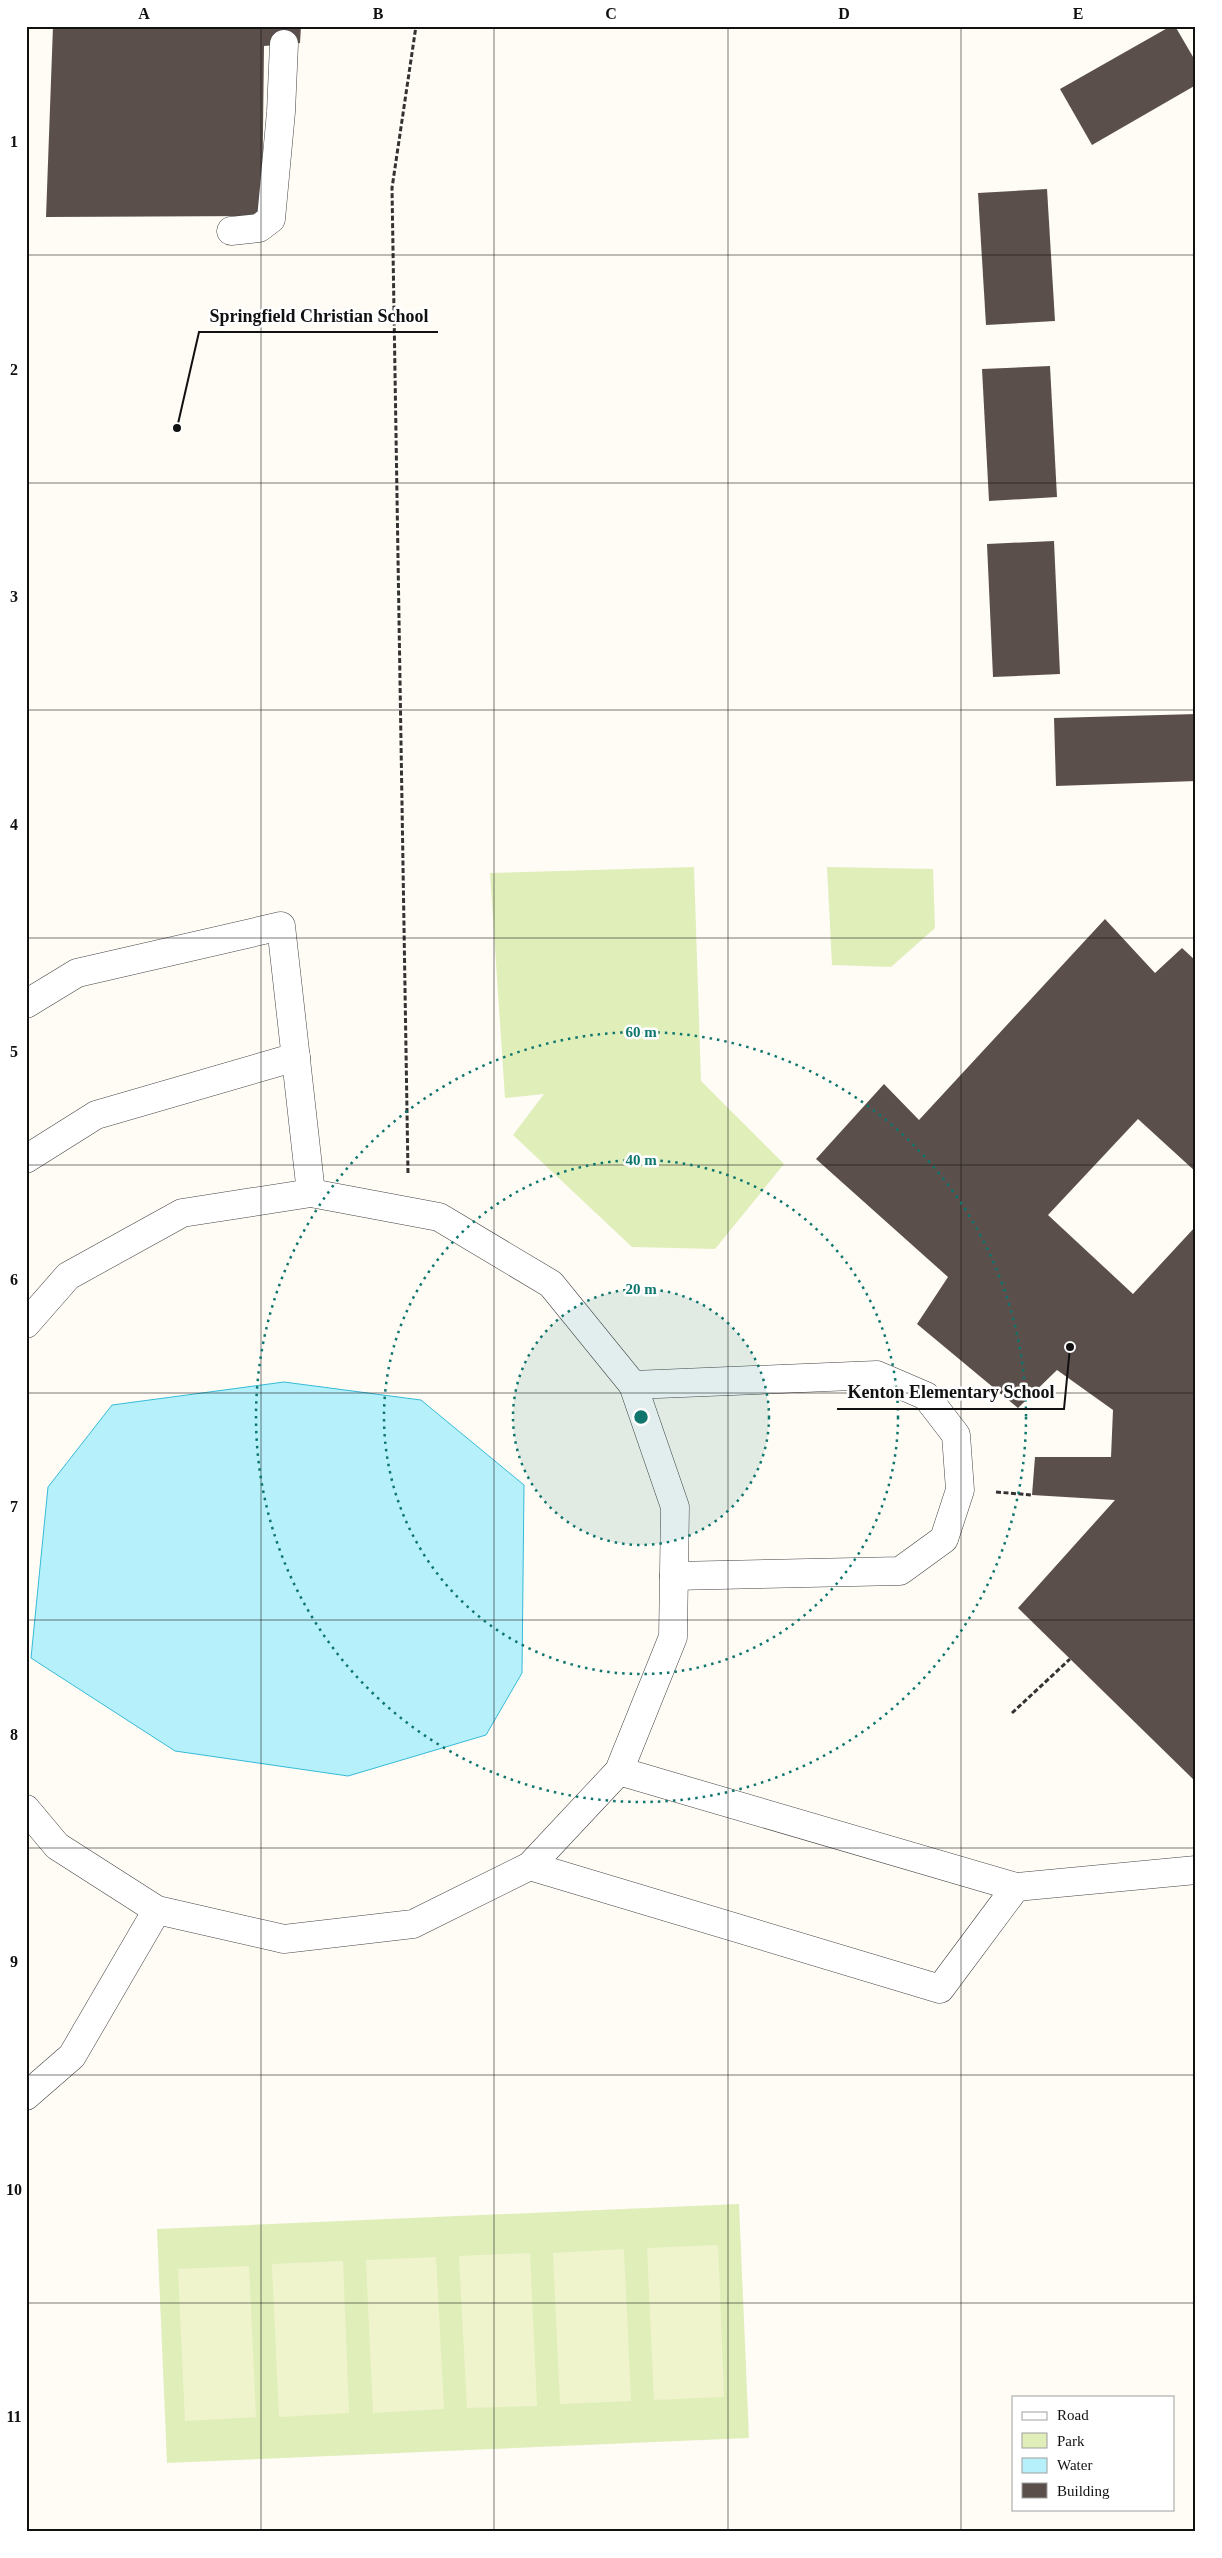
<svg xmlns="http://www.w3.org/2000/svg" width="1222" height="2558" viewBox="0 0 1222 2558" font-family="Georgia,serif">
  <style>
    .green { fill: #e0eeba }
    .pitch { fill: #eff4cd }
    .water { fill: #b5f0fb; stroke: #36bbd7 }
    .building { fill: #5b4f4c }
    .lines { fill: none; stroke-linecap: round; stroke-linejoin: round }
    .minor-casing { stroke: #444; stroke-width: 29 }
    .path { stroke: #333; stroke-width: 3; stroke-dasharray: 5 2.5; stroke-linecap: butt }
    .minor { stroke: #fff; stroke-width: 28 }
    .grid { fill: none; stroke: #111; stroke-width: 1; stroke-opacity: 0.55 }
    .ring { fill: none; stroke: #0f766e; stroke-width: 2.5; stroke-dasharray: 2.5 5 }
    .centre { fill: #0f766e; stroke: #fff; stroke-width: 2.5 }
    .ring-label { font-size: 15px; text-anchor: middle; font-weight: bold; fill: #0f766e; stroke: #fff; stroke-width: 5; stroke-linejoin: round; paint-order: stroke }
    .leader { fill: none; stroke: #111; stroke-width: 2 }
    .callout-dot { fill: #111; stroke: #fff; stroke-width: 2 }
    .callout-label { font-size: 18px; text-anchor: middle; font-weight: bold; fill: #111; stroke: #fff; stroke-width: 5; stroke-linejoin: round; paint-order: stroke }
    .neatline { fill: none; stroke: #111; stroke-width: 2 }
    .grid-label { font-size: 16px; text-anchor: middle; font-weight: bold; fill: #111 }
  </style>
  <rect width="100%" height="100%" fill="#fffbf5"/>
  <!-- green -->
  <g class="green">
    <polygon points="694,867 701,1081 784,1164 715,1249 632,1247 513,1135 544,1094 505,1098 490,873"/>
    <polygon points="827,867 933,869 935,928 891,967 832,965"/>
    <polygon points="739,2204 749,2438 167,2463 157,2229"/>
  </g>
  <!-- pitch -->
  <g class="pitch">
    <polygon points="718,2245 724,2397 654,2400 647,2248"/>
    <polygon points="624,2249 631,2401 560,2404 553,2253"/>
    <polygon points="530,2253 537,2406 467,2408 459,2256"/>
    <polygon points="436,2257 444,2409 373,2413 366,2260"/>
    <polygon points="343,2261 349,2413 279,2417 272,2264"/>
    <polygon points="249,2266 256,2417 185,2421 178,2269"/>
  </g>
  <!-- water -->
  <polygon class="water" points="284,1382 421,1400 524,1485 522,1673 486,1735 348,1776 175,1751 31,1658 48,1487 112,1405"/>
  <!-- building -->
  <g class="building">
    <polygon points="53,26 301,26 300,43 264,46 262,216 46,217"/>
    <polygon points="1171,26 1175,26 1196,62 1196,85 1092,145 1060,89"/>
    <polygon points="1047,189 1055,321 986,325 978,193"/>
    <polygon points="1050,366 1057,497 989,501 982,369"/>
    <polygon points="1054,541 1060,674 993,677 987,544"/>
    <polygon points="1196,714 1196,781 1056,786 1054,718"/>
    <polygon points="1105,919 1155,973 1182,948 1196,961 1196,1172 1138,1119 1048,1215 1133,1294 1196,1226 1196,1782 1018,1608 1115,1500 1032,1495 1035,1457 1111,1457 1113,1410 1057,1370 1018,1408 917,1324 948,1277 816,1159 884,1084 919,1120"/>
  </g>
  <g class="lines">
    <defs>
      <g id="minor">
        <polyline points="231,231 259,228 271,219 281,112 284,44"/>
        <polyline points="26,1004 77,973 281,926 311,1193"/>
        <polyline points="26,1159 96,1115 296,1057"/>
        <polyline points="26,1324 68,1276 182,1213 311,1193 439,1217 551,1284 633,1385 675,1507 673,1637 619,1771 530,1866 413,1924 284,1939 157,1910 57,1846 26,1809"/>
        <polyline points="633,1385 877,1375 926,1396 956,1435 960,1490 944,1539 900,1571 674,1576"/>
        <polyline points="619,1771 1016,1887 1196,1870"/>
        <polyline points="530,1866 940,1989 1016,1887"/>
        <polyline points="26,2096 72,2056 157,1910"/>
      </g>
    </defs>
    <!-- minor casing -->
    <use href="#minor" class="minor-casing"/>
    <!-- path -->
    <g class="path">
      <polyline points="408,1173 392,188 416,26"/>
      <polyline points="996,1492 1032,1495"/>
      <polyline points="1012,1713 1070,1659"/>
    </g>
    <!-- minor -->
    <use href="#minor" class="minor"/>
  </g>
  <!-- grid -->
  <path class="grid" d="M261,26V2532M494,26V2532M728,26V2532M961,26V2532M26,255H1196M26,483H1196M26,710H1196M26,938H1196M26,1165H1196M26,1393H1196M26,1620H1196M26,1848H1196M26,2075H1196M26,2303H1196"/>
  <!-- distance rings -->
  <circle cx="641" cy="1417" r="128" fill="#0f766e" fill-opacity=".12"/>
  <g class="ring">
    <circle cx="641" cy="1417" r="128"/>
    <circle cx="641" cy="1417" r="257"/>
    <circle cx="641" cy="1417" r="385"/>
  </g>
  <circle cx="641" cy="1417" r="8" class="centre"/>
  <g class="ring-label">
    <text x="641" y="1037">60 m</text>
    <text x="641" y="1165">40 m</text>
    <text x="641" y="1294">20 m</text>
  </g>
  <!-- callouts -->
  <path class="leader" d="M177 428L199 332H438M1070 1347L1064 1409H837"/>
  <g class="callout-dot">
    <circle cx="177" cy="428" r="5"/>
    <circle cx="1070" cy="1347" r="5"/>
  </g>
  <g class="callout-label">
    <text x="319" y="322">Springfield Christian School</text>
    <text x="951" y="1398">Kenton Elementary School</text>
  </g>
  <!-- border -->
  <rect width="1222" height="2558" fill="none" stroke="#ffffff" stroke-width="55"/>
  <!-- legend -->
  <rect x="1012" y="2396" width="162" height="115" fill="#ffffff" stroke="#a0a0a0"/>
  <rect x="1022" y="2412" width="25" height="8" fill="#ffffff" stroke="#a0a0a0"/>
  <text x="1057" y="2420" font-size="15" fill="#111111">Road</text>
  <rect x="1022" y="2433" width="25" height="15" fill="#e0eeba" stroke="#a0a0a0"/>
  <text x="1057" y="2446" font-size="15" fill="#111111">Park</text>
  <rect x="1022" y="2458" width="25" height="15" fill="#b5f0fb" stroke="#a0a0a0"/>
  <text x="1057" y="2470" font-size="15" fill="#111111">Water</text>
  <rect x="1022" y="2483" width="25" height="15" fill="#5b4f4c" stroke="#a0a0a0"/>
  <text x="1057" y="2496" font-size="15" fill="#111111">Building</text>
  <rect x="28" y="28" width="1166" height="2502" class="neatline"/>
  <g class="grid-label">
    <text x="144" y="19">A</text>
    <text x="378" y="19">B</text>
    <text x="611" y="19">C</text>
    <text x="844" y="19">D</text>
    <text x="1078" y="19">E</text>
    <text x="14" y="147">1</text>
    <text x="14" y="375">2</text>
    <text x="14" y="602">3</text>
    <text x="14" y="830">4</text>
    <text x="14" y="1057">5</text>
    <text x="14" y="1285">6</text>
    <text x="14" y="1512">7</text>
    <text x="14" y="1740">8</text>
    <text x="14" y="1967">9</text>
    <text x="14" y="2195">10</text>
    <text x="14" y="2422">11</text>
  </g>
</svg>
